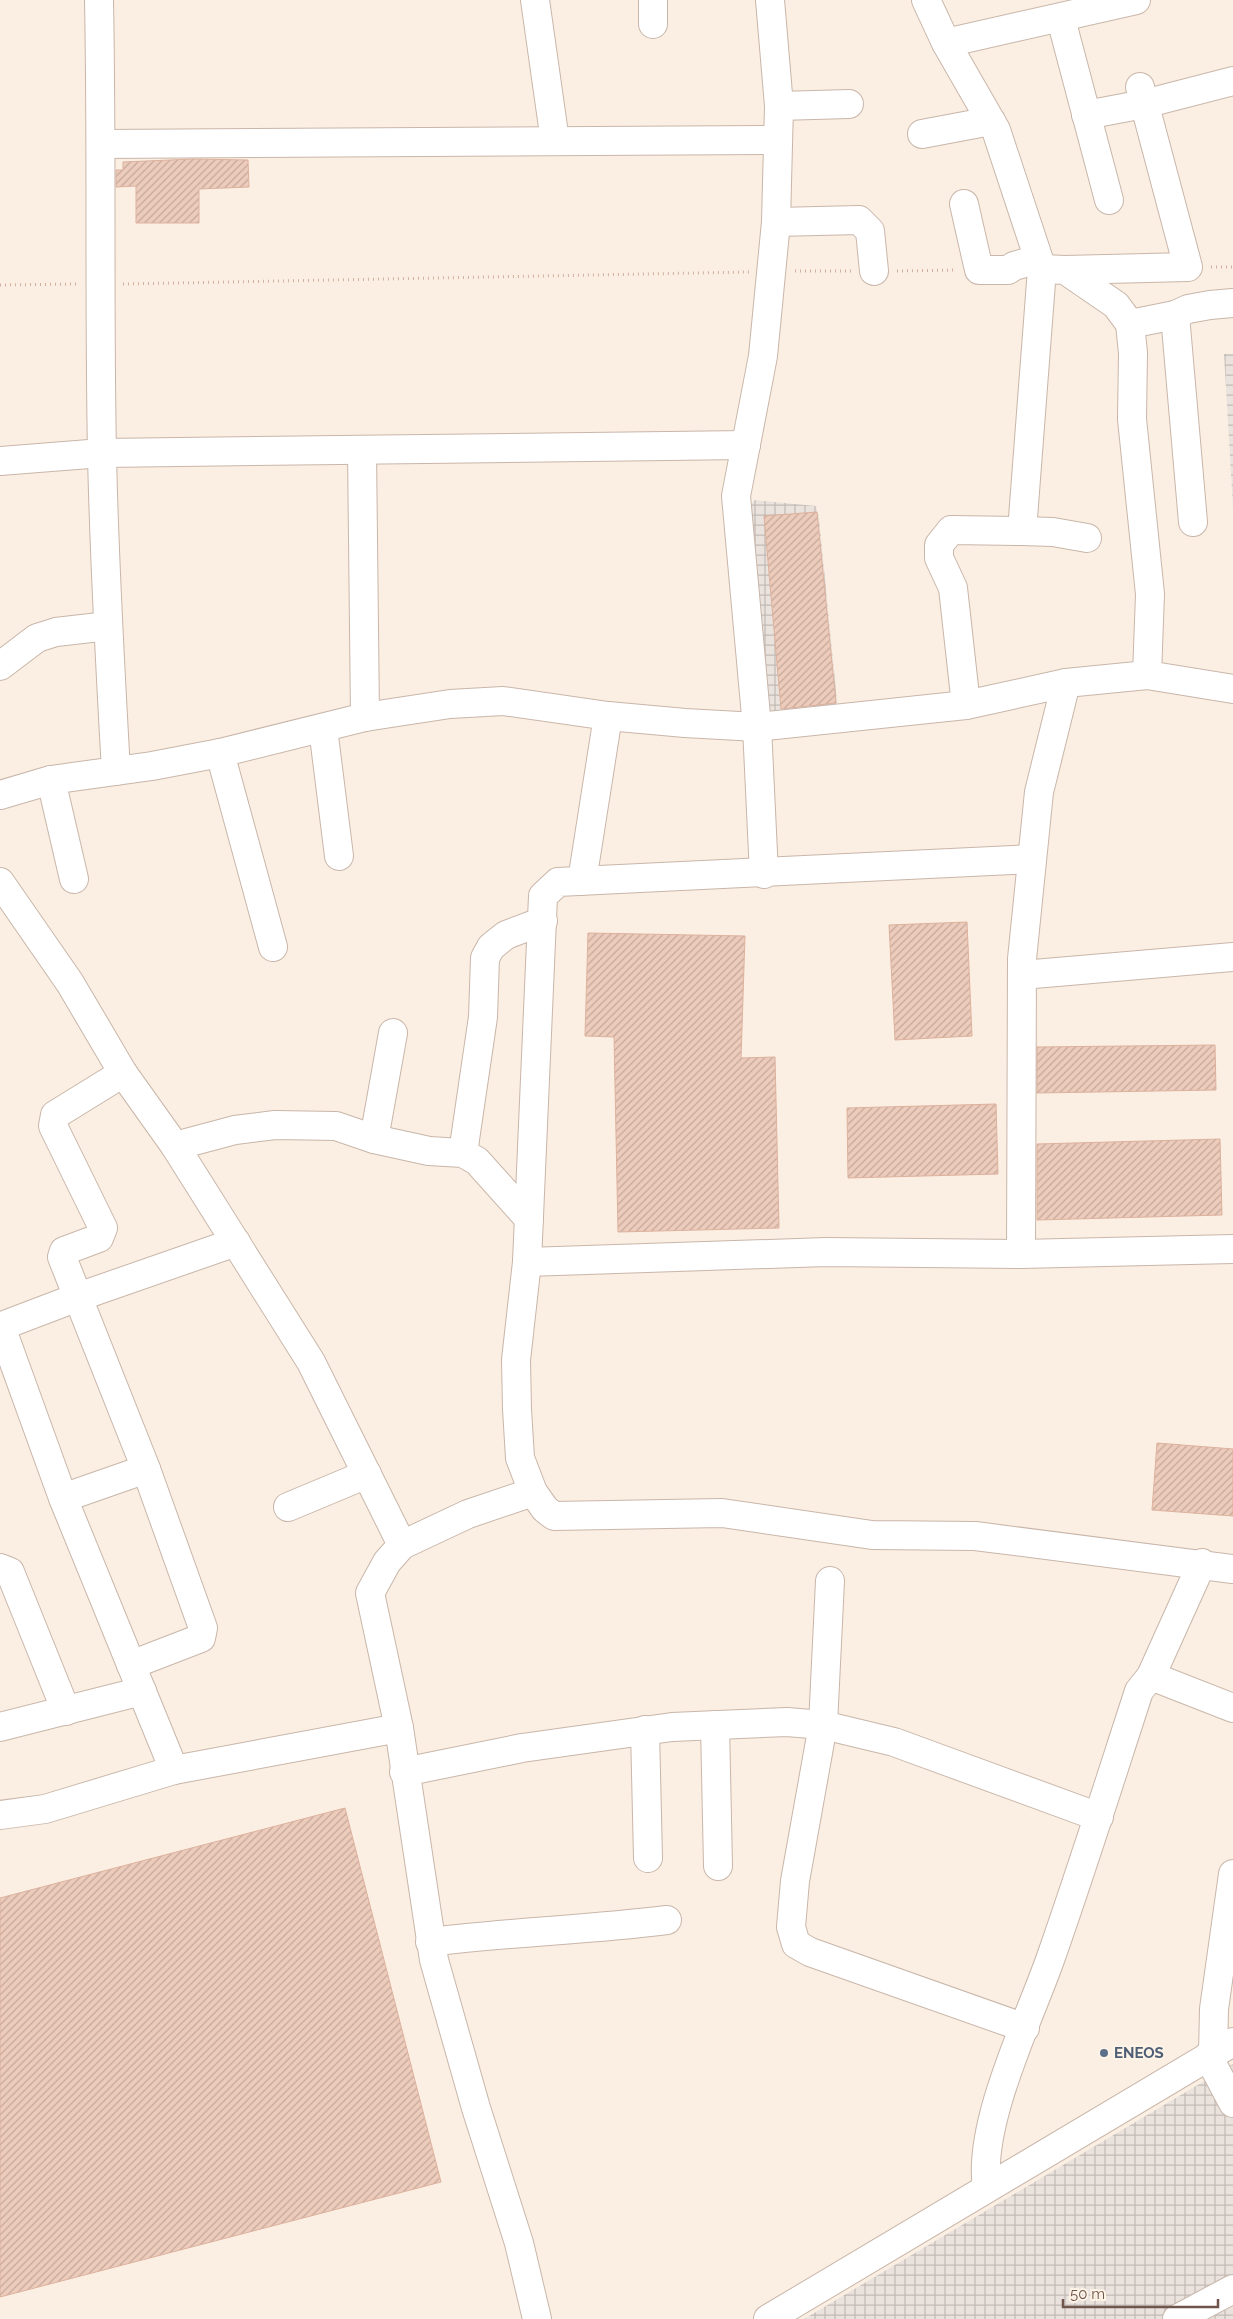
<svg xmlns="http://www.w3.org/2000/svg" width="1233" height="2319" viewBox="0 0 1233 2319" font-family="Raleway,sans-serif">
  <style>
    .industrial { fill: url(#industrial-grid) }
    .building { fill: url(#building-hatch); stroke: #deb19d }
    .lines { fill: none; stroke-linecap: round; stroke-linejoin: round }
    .minor-casing { stroke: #c9b6aa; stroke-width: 30 }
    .path { stroke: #d1af9f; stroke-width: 3; stroke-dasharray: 1 4; stroke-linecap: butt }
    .minor { stroke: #fff; stroke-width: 28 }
    .service-dot { fill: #5c6f8a; stroke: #fdf3e7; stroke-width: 2 }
    .labels { text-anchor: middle; stroke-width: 4.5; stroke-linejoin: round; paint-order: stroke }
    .service-label { font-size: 15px; font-weight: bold; fill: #4e5e75; stroke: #fdf3e7; text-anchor: start }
  </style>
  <defs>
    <pattern id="industrial-grid" width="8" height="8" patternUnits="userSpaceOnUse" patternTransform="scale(1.25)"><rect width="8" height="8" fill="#e9e2dd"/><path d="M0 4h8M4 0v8" fill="none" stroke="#c1bab5"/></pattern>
    <pattern id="building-hatch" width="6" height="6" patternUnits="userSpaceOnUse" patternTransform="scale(1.25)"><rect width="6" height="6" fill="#edccbc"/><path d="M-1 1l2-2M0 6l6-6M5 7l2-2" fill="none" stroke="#c4a89b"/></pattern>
  </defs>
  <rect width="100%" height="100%" fill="#faefe2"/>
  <!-- industrial -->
  <g class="industrial">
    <polygon points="1224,354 1233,354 1233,507"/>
    <polygon points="755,500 816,506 819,518 838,711 773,717 764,710 748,507"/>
    <polygon points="1233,2064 1233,2319 804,2319"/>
  </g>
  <!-- building -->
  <g class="building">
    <polygon points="193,159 248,160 249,187 199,189 199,223 136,223 136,186 116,187 116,170 123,170 123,162"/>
    <polygon points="817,512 836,703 781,709 764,516"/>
    <polygon points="967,922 972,1036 895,1040 889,925"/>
    <polygon points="588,933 745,936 741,1058 775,1057 779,1228 618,1232 614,1037 585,1036"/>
    <polygon points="1215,1045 1216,1090 1037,1093 1037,1047"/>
    <polygon points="996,1104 998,1174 848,1178 847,1108"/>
    <polygon points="1220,1139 1222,1215 1037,1220 1037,1144"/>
    <polygon points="1157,1443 1233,1449 1233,1516 1152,1510"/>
    <polygon points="345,1808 441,2182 0,2297 0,1898"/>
  </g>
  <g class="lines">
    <defs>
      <g id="minor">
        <path d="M99,0C102,151 99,302 102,453C104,559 110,665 116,771"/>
        <polyline points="535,0 555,141"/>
        <polyline points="653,0 653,24"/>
        <polyline points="926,0 946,43 996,130 1042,269 1022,531 951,530 939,545 939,558 953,588 966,705"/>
        <polyline points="1061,19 1109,200"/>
        <polyline points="946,43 1136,0"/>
        <polyline points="779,106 849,104"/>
        <polyline points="1086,115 1144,104 1233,81"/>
        <polyline points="922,134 991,121"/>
        <polyline points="102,144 778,140"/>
        <polyline points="964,204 979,270 1008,270 1014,266 1038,259"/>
        <polyline points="776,222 859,220 870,231 874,271"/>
        <polyline points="1042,269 1065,270 1116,305 1130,324 1133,353 1132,419 1150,594 1147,675"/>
        <polyline points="1065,270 1188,267 1140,87"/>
        <polyline points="1175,315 1193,522"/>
        <polyline points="1130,324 1175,315 1188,309 1210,305 1233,303"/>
        <polyline points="362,450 365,717"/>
        <polyline points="0,461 102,453 746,445"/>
        <polyline points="1022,531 1053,532 1087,538"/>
        <polyline points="0,666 37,638 56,632 108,626"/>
        <polyline points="323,728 339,856"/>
        <polyline points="220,753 273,947"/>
        <polyline points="51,780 74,879"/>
        <polyline points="0,795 51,780 152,766 220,753 365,717 450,704 503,701 608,716 685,723 757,727 966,705 1066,683 1147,675 1233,689"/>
        <polyline points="1032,859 558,882 543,896 527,1262 516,1360 517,1409 520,1458 533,1492 545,1509 554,1516 722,1513 872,1535 975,1536 1233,1569"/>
        <polyline points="764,874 757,727 736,496 763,356 776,222 779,106 770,0"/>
        <polyline points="582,881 608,716"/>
        <polyline points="0,882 70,983 123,1073 175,1146 311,1362 402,1545"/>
        <polyline points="1022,975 1233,957"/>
        <polyline points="123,1073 55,1115 53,1126 103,1228 99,1238 64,1251 62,1257 146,1469 203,1628 201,1638 131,1665"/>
        <polyline points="374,1139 393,1033"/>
        <polyline points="175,1146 235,1130 275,1125 336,1126 374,1139 429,1151 463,1153 477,1161 529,1219"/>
        <polyline points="463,1153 483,1017 485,958 491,947 506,935 543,921"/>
        <polyline points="1021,1254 1022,959 1039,792 1066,683"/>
        <polyline points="527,1262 826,1252 1021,1254 1233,1249"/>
        <polyline points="533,1492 468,1514 402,1545 387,1562 370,1593 399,1728 434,1960 476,2108 519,2243 537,2319"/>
        <polyline points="63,1498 146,1469"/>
        <polyline points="288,1507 367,1474"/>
        <polyline points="0,1568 10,1572 66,1711"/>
        <polyline points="830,1581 823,1725 795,1881 791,1927 796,1944 810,1952 1025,2028"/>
        <polyline points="1151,1676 1233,1708"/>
        <polyline points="715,1725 718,1866"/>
        <polyline points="0,1727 142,1691"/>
        <polyline points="645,1730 648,1858"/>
        <polyline points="174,1770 63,1498 4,1335 7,1324 78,1297 236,1242"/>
        <polyline points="404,1772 522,1748 672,1727 787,1722 823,1725 894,1742 1099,1817"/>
        <polyline points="0,1815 45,1809 174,1770 399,1728"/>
        <path d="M430,1942C509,1932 588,1930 667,1920"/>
        <polyline points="1213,2053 1214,2009 1233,1874"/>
        <polyline points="1208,2056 1233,2103"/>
        <path d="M987,2188C977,2124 1029,2020 1051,1957C1082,1869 1110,1780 1139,1691L1151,1676L1202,1563"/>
        <polyline points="768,2319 1233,2042"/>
        <polyline points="1177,2319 1233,2289"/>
      </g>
    </defs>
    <!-- minor casing -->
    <use href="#minor" class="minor-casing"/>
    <!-- path -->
    <g class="path">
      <polyline points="1211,267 1233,267"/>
      <polyline points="795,271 851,271"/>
      <polyline points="897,271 956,270"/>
      <polyline points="123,284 749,272"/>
      <polyline points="0,285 76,284"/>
    </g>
    <!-- minor -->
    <use href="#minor" class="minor"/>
  </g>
  <!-- markers -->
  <circle class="service-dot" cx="1104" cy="2053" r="5"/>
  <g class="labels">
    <!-- service labels -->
    <g class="service-label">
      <text x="1114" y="2058">ENEOS</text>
    </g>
  </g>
  <!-- scale -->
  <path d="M1063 2299v8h155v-8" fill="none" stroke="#6f554b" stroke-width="2.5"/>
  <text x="1070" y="2299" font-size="15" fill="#6f554b" stroke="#fdf3e7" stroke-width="4" paint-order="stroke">50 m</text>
</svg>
